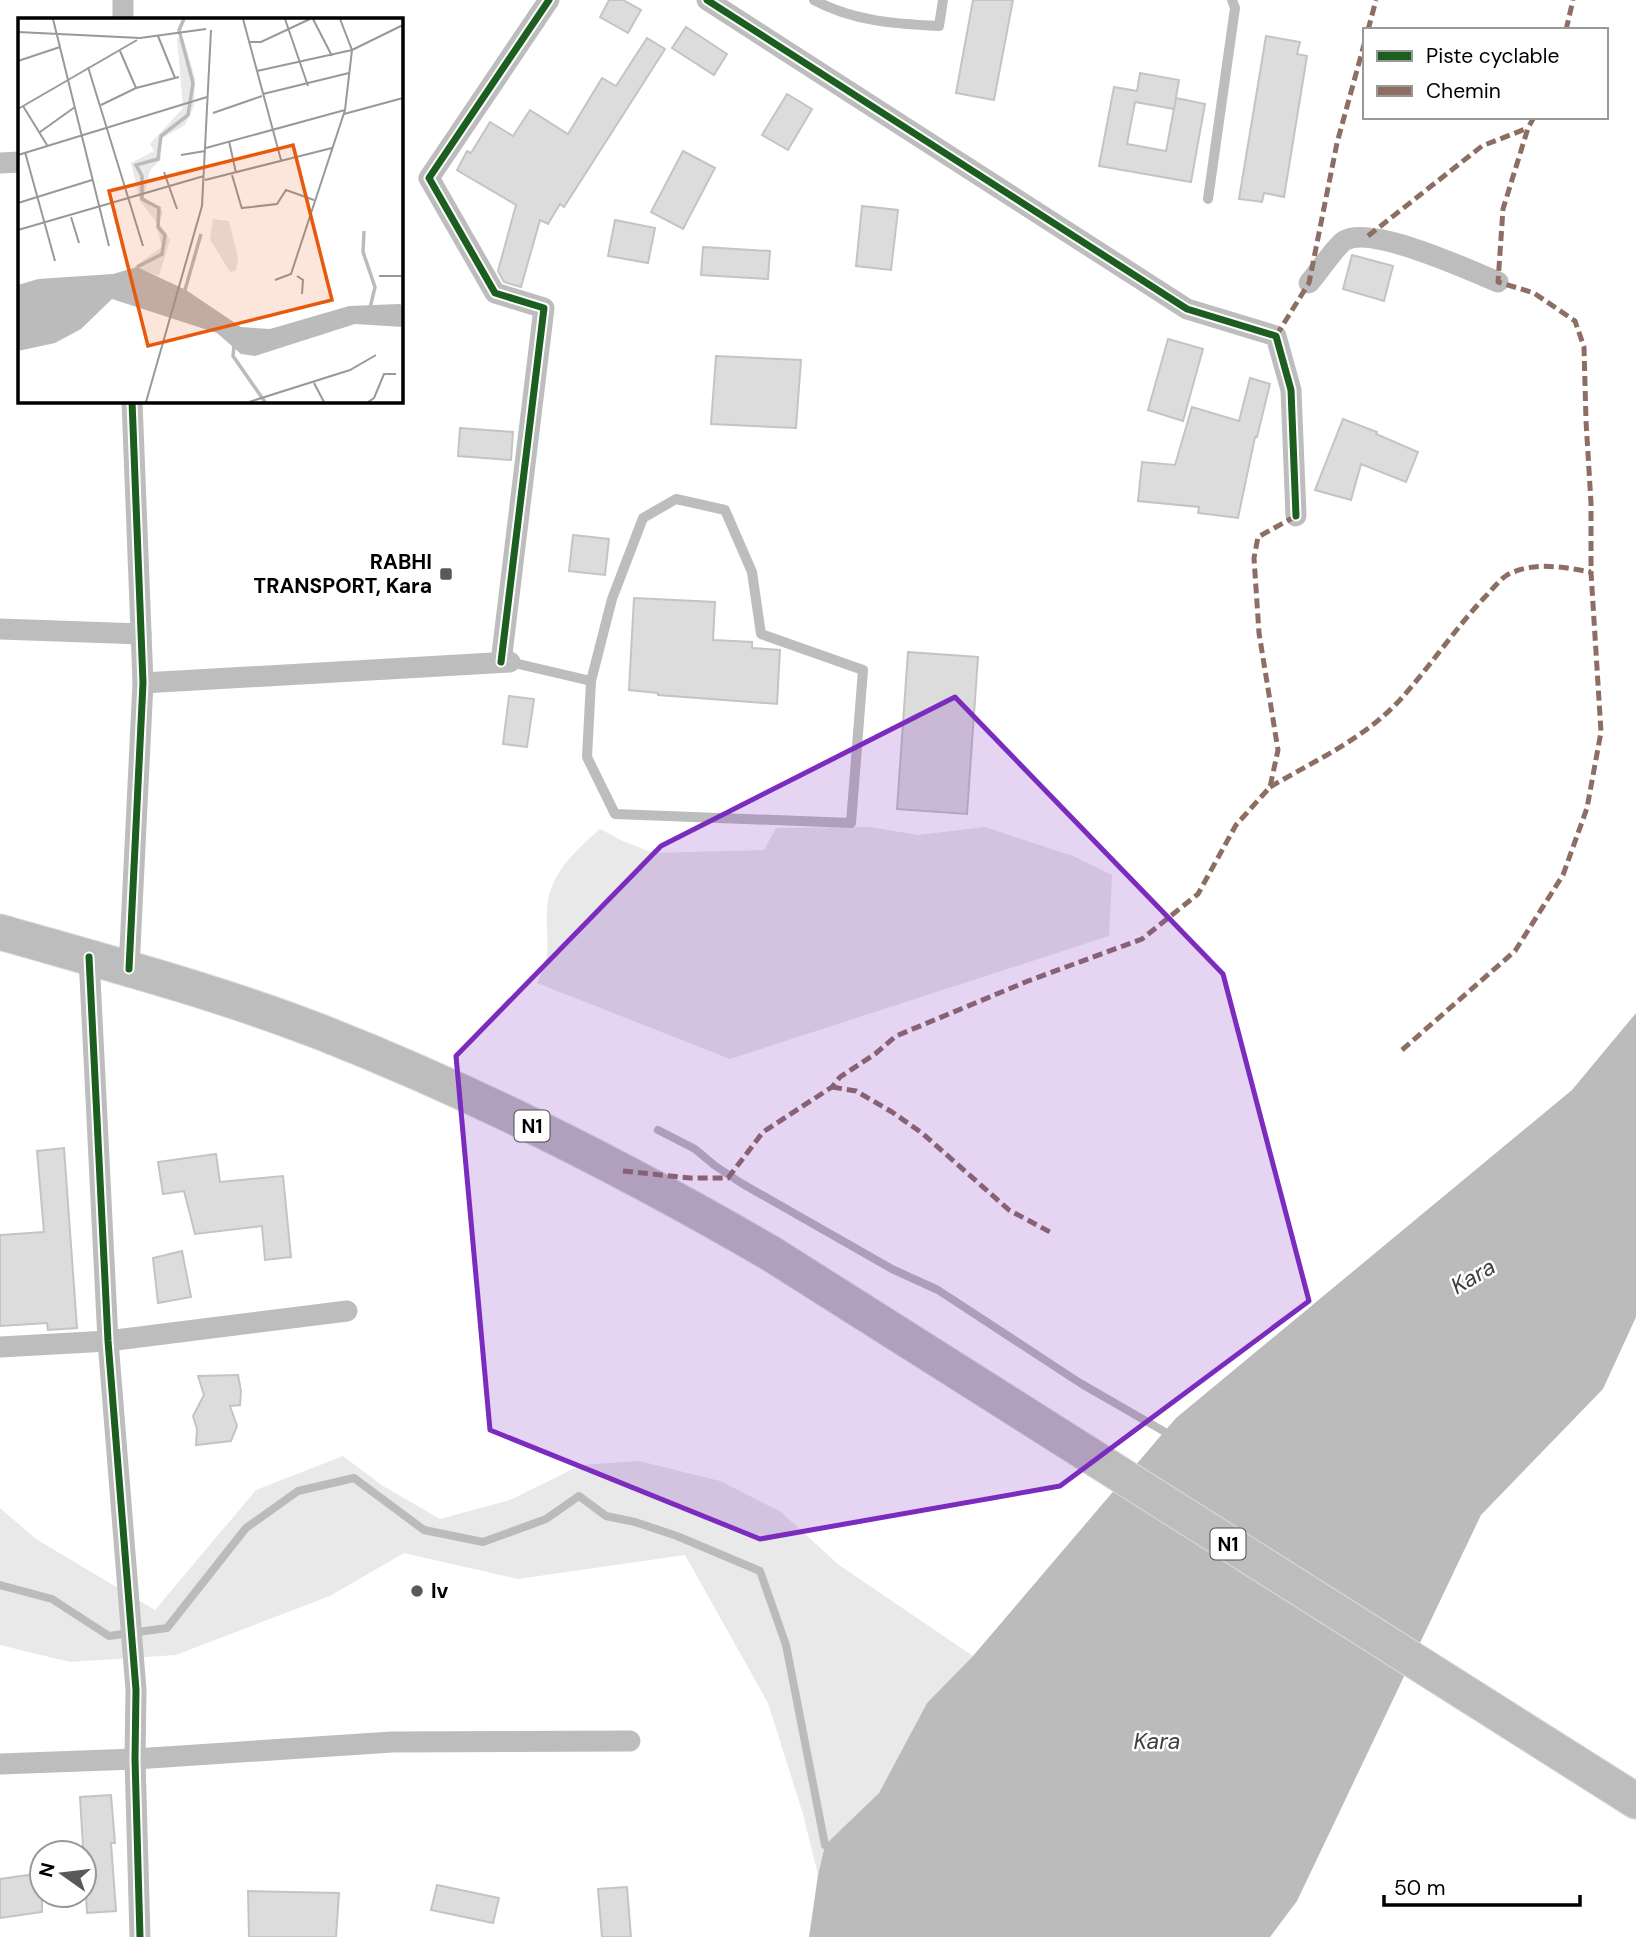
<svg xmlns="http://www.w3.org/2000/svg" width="1636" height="1937" viewBox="0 0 1636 1937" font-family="'DM Sans',sans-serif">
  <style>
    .green { fill: #e9e9e9 }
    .water { fill: #bbb }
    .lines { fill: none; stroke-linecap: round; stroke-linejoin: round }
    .stream { stroke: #bbb; stroke-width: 8 }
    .building { fill: #dcdcdc; stroke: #c4c4c4; stroke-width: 2 }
    .trunk-casing { stroke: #dbdbdb; stroke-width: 37 }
    .service { stroke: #bdbdbd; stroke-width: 10 }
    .minor { stroke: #bdbdbd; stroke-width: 21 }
    .trunk { stroke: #bdbdbd; stroke-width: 35 }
    .quiet { stroke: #8d6e63; stroke-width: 5; stroke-dasharray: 10 5; stroke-linecap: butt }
    .cycleway-casing { stroke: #fff; stroke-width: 11 }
    .cycleway { stroke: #1b5e20; stroke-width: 7 }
    .marked { fill: #7b2cbf; fill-opacity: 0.2; stroke: #7b2cbf; stroke-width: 5; stroke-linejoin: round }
    .poi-dot { fill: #595959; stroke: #fff; stroke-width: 2.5 }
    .labels { text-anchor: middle; stroke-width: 5; stroke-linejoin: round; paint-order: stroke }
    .shield { fill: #fff; stroke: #4c4c4c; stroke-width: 2 }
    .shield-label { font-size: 19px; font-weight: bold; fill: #000 }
    .poi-label { font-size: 21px; font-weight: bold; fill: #000; stroke: #fff; text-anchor: end }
    .water-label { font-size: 23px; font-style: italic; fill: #3f3f3f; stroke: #fff }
    .inset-river { fill: none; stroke: #bbb; stroke-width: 3.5 }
    .inset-road { fill: none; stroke: #999; stroke-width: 2 }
    .view { fill: #e8590c; fill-opacity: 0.15; stroke: #e8590c; stroke-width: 3.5 }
    .inset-edge { fill: none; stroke: #000; stroke-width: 3.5 }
  </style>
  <rect width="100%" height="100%" fill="#fff"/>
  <!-- green -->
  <g class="green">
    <path d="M870,827L918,835L985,827L1073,856L1112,875L1109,936L730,1059L537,983C554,948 545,943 547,909C549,874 576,850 600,829L623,841L653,853L764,850L776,828Z"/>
    <polygon points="343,1456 383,1486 440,1519 510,1500 581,1465 639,1461 720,1481 781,1512 839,1565 973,1656 927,1703 879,1793 825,1845 818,1875 803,1814 768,1703 685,1555 518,1579 404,1553 330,1596 176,1655 70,1662 0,1645 0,1508 36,1539 155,1610 256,1490"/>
  </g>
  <!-- water -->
  <polygon class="water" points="1636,1013 1636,1317 1603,1389 1481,1515 1297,1901 1270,1937 809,1937 818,1875 825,1845 879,1793 927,1703 973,1656 1163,1433 1176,1418 1572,1090"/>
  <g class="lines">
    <!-- stream -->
    <g class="stream">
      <polyline points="658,1130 695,1149 714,1165 741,1183 892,1269 938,1290 1080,1383 1172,1436"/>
      <polyline points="0,1585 52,1599 109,1636 167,1628 246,1528 298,1491 354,1478 424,1530 483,1542 546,1519 579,1496 606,1516 635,1522 677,1536 760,1571 786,1645 825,1845"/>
    </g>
  </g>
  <!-- building -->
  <g class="building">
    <polygon points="609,0 623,0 641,10 628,33 600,17"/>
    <polygon points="973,0 1013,0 994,100 956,93"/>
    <polygon points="686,27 727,54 714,75 672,48"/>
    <polygon points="1266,36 1300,42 1297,54 1307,56 1284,197 1264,193 1262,202 1239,199"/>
    <polygon points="647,38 665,49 564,207 560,204 548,224 540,220 521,287 504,282 498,271 516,205 457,170 467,151 471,153 490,122 513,136 530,110 568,134 602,78 616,86"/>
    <polygon points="1140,73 1179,80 1174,109 1135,102 1127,144 1166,151 1176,98 1205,104 1191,182 1099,166 1114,87 1137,91"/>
    <polygon points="787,94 812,109 788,150 762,135"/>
    <polygon points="683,151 715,168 683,229 651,212"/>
    <polygon points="862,206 898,210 891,270 856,266"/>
    <polygon points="615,220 655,228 648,263 608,256"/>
    <polygon points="703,247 770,251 768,279 701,275"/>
    <polygon points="1352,255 1393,266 1384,301 1343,289"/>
    <polygon points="1168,339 1203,349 1183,421 1148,410"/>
    <polygon points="716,356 801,360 796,428 711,424"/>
    <polygon points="1250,378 1270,384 1257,437 1255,437 1238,518 1198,513 1199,507 1138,501 1142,462 1175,465 1192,407 1239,421"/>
    <polygon points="1343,419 1377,432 1376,434 1418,452 1406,482 1361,464 1351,500 1315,490"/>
    <polygon points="460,428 513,432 511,460 458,456"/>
    <polygon points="573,535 609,539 605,575 569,571"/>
    <polygon points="634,598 715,602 713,640 752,642 752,648 780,650 777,704 658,695 658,693 629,690"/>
    <polygon points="908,652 978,657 967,814 897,809"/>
    <polygon points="509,696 534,699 527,747 503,744"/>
    <polygon points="64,1148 77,1328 48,1330 47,1323 0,1326 0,1235 44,1232 37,1151"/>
    <polygon points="216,1154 220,1182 283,1176 291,1257 265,1260 262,1226 195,1234 184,1191 163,1194 158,1162"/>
    <polygon points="182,1251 191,1297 158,1303 153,1258"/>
    <polygon points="238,1375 241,1391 240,1405 230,1406 237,1426 231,1441 196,1445 197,1429 193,1416 204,1395 198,1376"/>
    <polygon points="111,1795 115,1843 111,1843 116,1911 87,1913 80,1797"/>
    <polygon points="42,1873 42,1912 0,1918 0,1879"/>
    <polygon points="437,1885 499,1898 493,1923 431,1910"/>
    <polygon points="627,1887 631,1937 602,1937 598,1889"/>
    <polygon points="248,1891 339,1893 336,1937 249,1937"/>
  </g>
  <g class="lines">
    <defs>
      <path id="trunk" d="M0,932C108,963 218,992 323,1033C478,1094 627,1170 770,1253L1636,1801"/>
    </defs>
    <!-- trunk casing -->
    <use href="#trunk" class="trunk-casing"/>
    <!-- service -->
    <g class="service">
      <path d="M814,0C853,21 895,24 939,26L943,0"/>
      <polyline points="1208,199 1235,8 1232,0"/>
      <polyline points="510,662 591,681 612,599 643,518 676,499 725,510 752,572 761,634 863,670 851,823 615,814 587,757 591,681"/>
    </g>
    <!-- minor -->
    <g class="minor">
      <polyline points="123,0 123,19"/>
      <polyline points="707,0 1187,309 1276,336 1291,390 1296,516"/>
      <polyline points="0,163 19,162"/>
      <path d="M1309,283C1318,273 1335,247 1344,241C1370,224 1469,270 1498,282"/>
      <polyline points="0,629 141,634"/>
      <polyline points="501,662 544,308 495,293 429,178 549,0"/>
      <polyline points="143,683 510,662"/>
      <polyline points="89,957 108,1341 136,1690 135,1759 140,1937"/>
      <polyline points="129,969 143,683 132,401"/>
      <polyline points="0,1347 108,1341 347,1311"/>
      <polyline points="0,1764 135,1759 392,1742 630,1741"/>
    </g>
    <!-- trunk -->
    <use href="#trunk" class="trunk"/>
    <!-- quiet -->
    <g class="quiet">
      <polyline points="1368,30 1376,0"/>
      <polyline points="1566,30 1573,0"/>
      <polyline points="1368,236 1482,146 1528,128"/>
      <polyline points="1276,336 1309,283 1337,143 1365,41"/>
      <path d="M1270,787C1316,760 1362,740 1399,701C1429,668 1454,630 1484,598C1491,591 1499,580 1507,575C1533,561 1563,567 1591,572"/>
      <polyline points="1402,1050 1515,951 1563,875 1587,808 1601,732 1591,572 1591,503 1586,421 1584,347 1575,321 1534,293 1498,282 1503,209 1528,128 1534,117"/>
      <polyline points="832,1087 856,1091 892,1112 922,1133 1009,1210 1050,1232"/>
      <polyline points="623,1171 690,1178 728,1178 763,1132 832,1087 840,1077 875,1054 896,1036 1028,981 1142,939 1198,894 1236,825 1270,787 1278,750 1259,633 1254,558 1258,537 1296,516"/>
    </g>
    <defs>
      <g id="cycleway">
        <polyline points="707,0 1187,309 1276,336 1291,390 1296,516"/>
        <polyline points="501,662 544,308 495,293 429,178 549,0"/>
        <polyline points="89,957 108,1341 136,1690 135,1759 140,1937"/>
        <polyline points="129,969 143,683 132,401"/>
      </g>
    </defs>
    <!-- cycleway casing -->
    <use href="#cycleway" class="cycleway-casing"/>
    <!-- cycleway -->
    <use href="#cycleway" class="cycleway"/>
  </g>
  <!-- marked area -->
  <path class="marked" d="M955,697L1223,974L1309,1301L1060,1486L760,1539L490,1430L456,1056L661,846Z"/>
  <!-- markers -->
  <g class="poi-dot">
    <rect x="439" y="567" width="14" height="14" rx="3.5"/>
    <circle cx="417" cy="1591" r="7"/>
  </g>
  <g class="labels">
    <!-- shield labels -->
    <g class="shield">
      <rect x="514.5" y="1110.5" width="35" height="31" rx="5"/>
      <rect x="1210.5" y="1528.5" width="35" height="31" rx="5"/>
    </g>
    <g class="shield-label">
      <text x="532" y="1133">N1</text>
      <text x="1228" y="1551">N1</text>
    </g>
    <!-- poi labels -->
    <g class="poi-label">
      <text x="432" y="569">RABHI<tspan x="432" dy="24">TRANSPORT, Kara</tspan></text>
      <text x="431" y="1598" text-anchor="start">lv</text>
    </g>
    <!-- water labels -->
    <g class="water-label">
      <text transform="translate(1473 1276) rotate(-30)" y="8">Kara</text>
      <text x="1157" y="1749">Kara</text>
    </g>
  </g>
  <!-- overview -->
  <g transform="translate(18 18)">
    <rect width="385" height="385" fill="#fff"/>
    <path d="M159,20H165L177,60L176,88L167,107L141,122L143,141L132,152L126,179L145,194L141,205L152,222L141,258L116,249L144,229L137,202L122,183L113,145L136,133L132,126L165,90ZM195,201L211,203L220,240L218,253L212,254L192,221Z" fill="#e9e9e9"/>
    <path d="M119,249L168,272L223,309L252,311L331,288L381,286L385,287V309L337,306L237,338L223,336L199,315L94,281L63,311L37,325L0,333V267L20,261L95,256Z" fill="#bbb"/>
    <path class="inset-river" d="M346,213L345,234L357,269L352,290M119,249L144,236L147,217L140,209L141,190L124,181V158L118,147L140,141L143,118L170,97L175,65L161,12L166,1M167,272L183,216M216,328L215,338L247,384"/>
    <path class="inset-road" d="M35,1L91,228M225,1L263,142M267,1L290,68M295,1L314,38M0,14L122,20L188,11M140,18L157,60M231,24H243L292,1M102,33L118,70M0,43L42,29M70,49L125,228M239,53L334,32L322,1M245,76L331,55M83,87L118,70L161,59M5,88L29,127M0,91L119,22M195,95L244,78M326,96L385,80M22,114L57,89M211,123L218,155M188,130L327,92M7,134L37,243M0,137L189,79M163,137L187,133M146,154L159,191M214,157L224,191M187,162L314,130M0,185L74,162M224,190L259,186L268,172L296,182M53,199L61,225M0,212L186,158M279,258L285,262L284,276M361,258H385M257,262L273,256L327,92L334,32L385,7M296,365L306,384M128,384L184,188L193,12M231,384L332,352L358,337M350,384L356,380L366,356H378"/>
    <path class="view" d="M275,127L314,282L130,328L91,173Z"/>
    <rect width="385" height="385" class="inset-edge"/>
  </g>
  <!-- legend -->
  <rect x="1363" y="28" width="245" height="91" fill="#ffffff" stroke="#999999" stroke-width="2"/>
  <rect x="1377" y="51" width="35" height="10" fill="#1b5e20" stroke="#999999" stroke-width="2"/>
  <text x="1426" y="63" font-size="21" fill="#000000">Piste cyclable</text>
  <rect x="1377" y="86" width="35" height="10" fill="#8d6e63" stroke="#999999" stroke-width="2"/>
  <text x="1426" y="98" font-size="21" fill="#000000">Chemin</text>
  <!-- north arrow -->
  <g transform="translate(63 1874) rotate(284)"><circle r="33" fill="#ffffff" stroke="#999999" stroke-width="2"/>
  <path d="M0-5L12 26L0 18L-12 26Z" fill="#595959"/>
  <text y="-10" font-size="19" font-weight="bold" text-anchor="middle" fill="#000000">N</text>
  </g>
  <!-- scale -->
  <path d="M1384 1895v10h196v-10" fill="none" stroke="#000000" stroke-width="3.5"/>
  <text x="1394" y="1895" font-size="21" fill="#000000" stroke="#ffffff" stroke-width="5" paint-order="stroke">50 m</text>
</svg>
